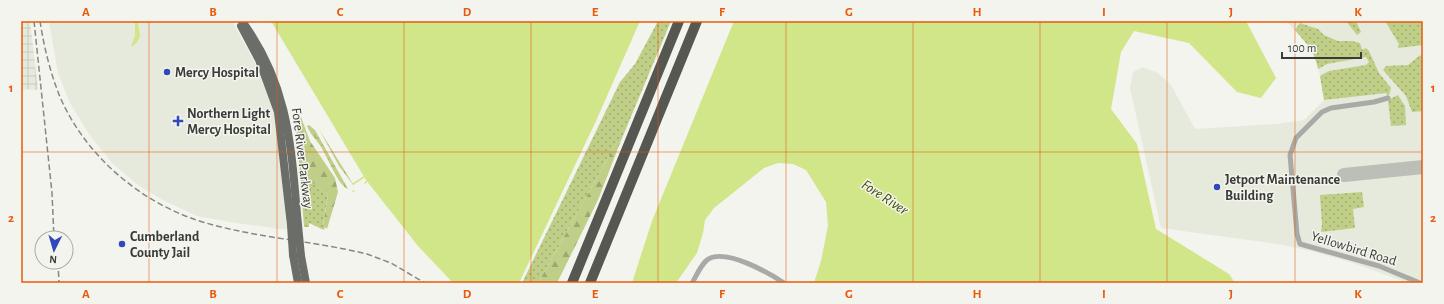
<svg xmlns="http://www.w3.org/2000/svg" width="1444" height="304" viewBox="0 0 1444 304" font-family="'Alegreya Sans',sans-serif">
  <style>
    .built { fill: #e6eadc }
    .industrial { fill: url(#industrial-grid) }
    .grass { fill: url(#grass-dots) }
    .forest { fill: url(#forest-firs) }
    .wetland { fill: url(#wetland-marsh) }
    .water { fill: #d1e589 }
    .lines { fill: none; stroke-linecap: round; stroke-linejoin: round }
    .stream { stroke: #d1e589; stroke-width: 1.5 }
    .taxiway { stroke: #bcbeb8; stroke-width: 14 }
    .minor { stroke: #a9aaa7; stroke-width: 5 }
    .primary { stroke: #6b6d68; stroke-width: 8 }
    .motorway { stroke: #565751; stroke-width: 10 }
    .rail { stroke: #878883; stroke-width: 1.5; stroke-dasharray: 6 3; stroke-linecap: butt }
    .primary-bridge { stroke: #6b6d68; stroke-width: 8 }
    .grid { fill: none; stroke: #e8590c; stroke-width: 1; stroke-opacity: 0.55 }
    .poi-dot { fill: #3148b9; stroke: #f2f4ed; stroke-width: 1.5 }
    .labels { text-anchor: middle; stroke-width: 3; stroke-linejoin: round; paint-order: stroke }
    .poi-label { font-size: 14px; font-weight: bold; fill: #3a3b38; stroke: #f2f4ed; text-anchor: start }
    .street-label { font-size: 14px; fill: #3a3b38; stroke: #f2f4ed }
    .water-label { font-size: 15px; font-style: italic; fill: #44500b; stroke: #f2f4ed }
    .neatline { fill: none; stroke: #e8590c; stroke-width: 1.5 }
    .grid-label { font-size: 13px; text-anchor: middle; font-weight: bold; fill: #e8590c }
  </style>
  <defs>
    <pattern id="industrial-grid" width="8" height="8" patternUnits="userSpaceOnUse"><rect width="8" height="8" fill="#e6eadc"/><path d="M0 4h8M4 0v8" fill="none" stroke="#c6cabe"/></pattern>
    <pattern id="grass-dots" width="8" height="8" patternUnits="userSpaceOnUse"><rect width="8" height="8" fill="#bfcf87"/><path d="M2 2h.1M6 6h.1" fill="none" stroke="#9ca96f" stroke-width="1.8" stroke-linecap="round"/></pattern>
    <pattern id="forest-firs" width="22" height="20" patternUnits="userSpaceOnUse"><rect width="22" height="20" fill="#bfcf87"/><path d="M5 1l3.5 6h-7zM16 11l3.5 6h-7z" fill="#9ca96f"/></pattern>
    <pattern id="wetland-marsh" width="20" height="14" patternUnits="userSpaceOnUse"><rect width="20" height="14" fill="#bfcf87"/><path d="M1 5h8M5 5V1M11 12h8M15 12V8" fill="none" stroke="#9ca96f"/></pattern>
  </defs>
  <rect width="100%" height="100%" fill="#f2f4ed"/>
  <!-- built -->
  <g class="built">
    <polygon points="49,21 232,21 254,61 273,108 278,135 287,230 230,222 197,216 163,200 138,185 112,163 89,134 70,103 58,73"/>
    <polygon points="1286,21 1423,21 1423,283 1408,283 1350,262 1311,251 1278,244 1161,228 1130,88 1133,72 1143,67 1158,73 1171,85 1195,129 1276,124 1304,120 1324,100 1320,76 1316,57 1310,47"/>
  </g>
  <!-- industrial -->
  <polygon class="industrial" points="21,21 30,21 38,90 21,89"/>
  <!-- grass -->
  <g class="grass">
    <polygon points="658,21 671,21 620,143 617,142 538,283 522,283 620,82 635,64"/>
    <polygon points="1346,21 1356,21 1361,32 1357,35"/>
    <polygon points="1385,21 1423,21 1423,45 1398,48 1399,44"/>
    <path d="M1300,23L1318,29L1324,35L1338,41H1352L1360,43L1362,50L1366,48L1369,51L1379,73L1391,88L1389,95L1387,96L1386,93L1324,100L1320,76L1329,71L1366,65L1369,62L1366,57L1327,64L1318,69C1315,52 1306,43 1295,30Z"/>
    <polygon points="1423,55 1423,111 1412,112 1406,96 1383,70 1386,66 1408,65 1419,56"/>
    <polygon points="1398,95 1405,106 1406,125 1391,126 1388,100"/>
    <polygon points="297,135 301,142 305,177 328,195 323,224 325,227 324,230 309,223 309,227 304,227"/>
    <polygon points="1362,192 1364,207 1353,209 1355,228 1321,232 1322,225 1320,195"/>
  </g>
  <!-- forest -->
  <g class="forest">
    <polygon points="301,117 310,141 335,178 338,192 327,229 323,225 328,195 305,177 301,142 297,135 295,121"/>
    <polygon points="617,142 620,143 598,200 557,283 538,283"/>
  </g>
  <!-- wetland -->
  <g class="wetland">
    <path d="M309,125L315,130L348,189C337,185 327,154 319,144C315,138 310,134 307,126Z"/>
    <polygon points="319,129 353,184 354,186 339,166"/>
  </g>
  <!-- water -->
  <g class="water">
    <path d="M135,21H139C136,31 146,35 133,46H131L135,36Z"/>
    <polygon points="271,21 640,21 596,121 519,283 453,283 418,246 366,180"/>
    <polygon points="734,21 1246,21 1276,78 1261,98 1237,92 1189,43 1134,31 1121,52 1111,109 1137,144 1156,229 1229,274 1235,283 814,283 821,261 828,226 826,202 806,170 793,164 778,163 764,168 714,208 705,220 703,233 697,253 676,283 632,283 652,221"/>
  </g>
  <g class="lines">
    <!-- stream -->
    <g class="stream">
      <polyline points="365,183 367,181"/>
      <polyline points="353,184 364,177"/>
      <polyline points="353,191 354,191"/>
    </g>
    <!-- taxiway -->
    <polyline class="taxiway" points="1344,175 1423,167"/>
    <!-- minor -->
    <g class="minor">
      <polyline points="1388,98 1374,102 1331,108 1322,112 1296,138 1290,155 1297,234 1300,244 1379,266 1420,283"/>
      <path d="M692,283C697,275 700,266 707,260C724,247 769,273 784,283"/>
    </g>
    <!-- primary -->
    <g class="primary">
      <path d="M242,21C290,87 291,148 298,225"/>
      <polyline points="241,26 259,60 278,112 291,225"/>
      <polyline points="293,255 298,283"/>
      <polyline points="301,256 306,283"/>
    </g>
    <!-- motorway -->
    <g class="motorway">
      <polyline points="572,283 679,21"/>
      <polyline points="590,283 697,21"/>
    </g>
    <!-- rail -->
    <g class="rail">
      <polyline points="34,21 52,193 54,238"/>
      <path d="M40,21C44,47 50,72 60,97C86,157 143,205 206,223C258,238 314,241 367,254L391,263L425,283"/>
      <polyline points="58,262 59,283"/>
    </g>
    <!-- primary-bridge -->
    <g class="primary-bridge">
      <polyline points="291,225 293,255"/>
      <polyline points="298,225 301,256"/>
    </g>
  </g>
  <!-- grid -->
  <path class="grid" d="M149,21V283M277,21V283M404,21V283M531,21V283M658,21V283M786,21V283M913,21V283M1040,21V283M1167,21V283M1295,21V283M21,152H1423"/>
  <!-- markers -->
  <g class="poi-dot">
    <circle cx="167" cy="72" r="4"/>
    <path d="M176 115h4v4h4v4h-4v4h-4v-4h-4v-4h4z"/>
    <circle cx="1217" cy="187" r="4"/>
    <circle cx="122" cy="244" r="4"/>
  </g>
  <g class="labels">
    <!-- poi labels -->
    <g class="poi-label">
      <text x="175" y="77">Mercy Hospital</text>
      <text x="187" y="118">Northern Light<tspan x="187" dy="16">Mercy Hospital</tspan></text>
      <text x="1225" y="184">Jetport Maintenance<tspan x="1225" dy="16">Building</tspan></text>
      <text x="130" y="241">Cumberland<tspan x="130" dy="16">County Jail</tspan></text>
    </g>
    <!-- street labels -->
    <g class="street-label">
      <text transform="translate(303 158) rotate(83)" y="5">Fore River Parkway</text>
      <text transform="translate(1354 248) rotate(17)" y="5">Yellowbird Road</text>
    </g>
    <!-- water labels -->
    <g class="water-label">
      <text transform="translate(885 197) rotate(33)" y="5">Fore River</text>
    </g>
  </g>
  <!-- border -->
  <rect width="1444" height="304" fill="none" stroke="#f2f4ed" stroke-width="44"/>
  <!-- north arrow -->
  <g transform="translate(54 250) rotate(185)"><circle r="19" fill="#f2f4ed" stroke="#a8aaa5"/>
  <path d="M0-3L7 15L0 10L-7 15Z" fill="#3148b9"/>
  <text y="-6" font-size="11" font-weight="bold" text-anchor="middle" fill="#3a3b38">N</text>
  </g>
  <!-- scale -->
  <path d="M1282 52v6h79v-6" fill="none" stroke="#3a3b38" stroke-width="2"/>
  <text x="1288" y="52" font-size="12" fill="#3a3b38" stroke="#f2f4ed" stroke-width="3" paint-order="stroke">100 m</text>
  <rect x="22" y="22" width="1400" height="260" class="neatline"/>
  <g class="grid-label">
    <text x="86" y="16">A</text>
    <text x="213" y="16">B</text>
    <text x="340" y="16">C</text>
    <text x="467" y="16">D</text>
    <text x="595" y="16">E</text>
    <text x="722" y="16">F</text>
    <text x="849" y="16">G</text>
    <text x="977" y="16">H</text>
    <text x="1104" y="16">I</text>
    <text x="1231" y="16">J</text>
    <text x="1358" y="16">K</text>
    <text x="11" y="92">1</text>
    <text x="1433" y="92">1</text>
    <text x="11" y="222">2</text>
    <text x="1433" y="222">2</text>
    <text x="86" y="298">A</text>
    <text x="213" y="298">B</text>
    <text x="340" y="298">C</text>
    <text x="467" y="298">D</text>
    <text x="595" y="298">E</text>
    <text x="722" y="298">F</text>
    <text x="849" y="298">G</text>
    <text x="977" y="298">H</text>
    <text x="1104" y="298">I</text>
    <text x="1231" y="298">J</text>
    <text x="1358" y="298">K</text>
  </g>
</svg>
